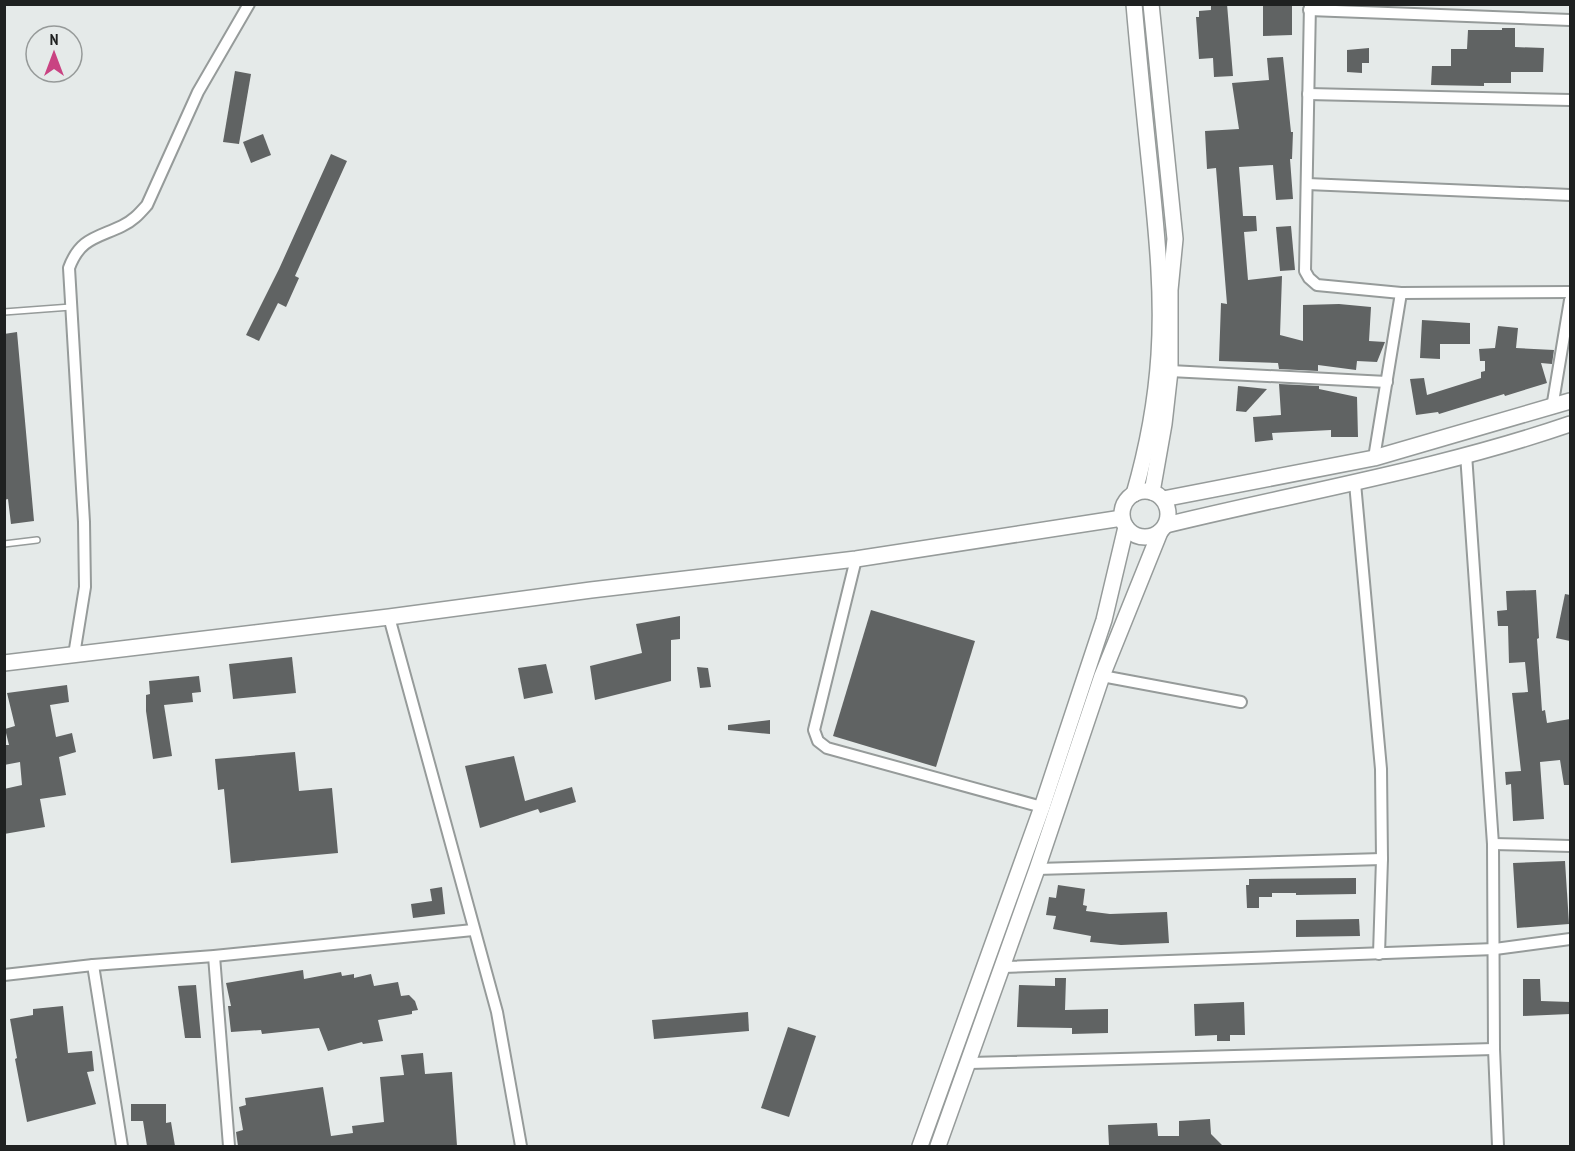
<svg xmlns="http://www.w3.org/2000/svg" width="1575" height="1151" viewBox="0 0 1575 1151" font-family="'PT Sans Narrow',sans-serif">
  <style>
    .building { fill: #606363 }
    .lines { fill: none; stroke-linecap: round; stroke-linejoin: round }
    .lane-casing { stroke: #969b9a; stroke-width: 8 }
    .street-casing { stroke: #969b9a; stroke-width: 14 }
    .secondary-casing { stroke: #969b9a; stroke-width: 18 }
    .lane { stroke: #fff; stroke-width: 5 }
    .street { stroke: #fff; stroke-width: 10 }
    .secondary { stroke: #fff; stroke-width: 15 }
  </style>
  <rect width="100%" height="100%" fill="#e5eae9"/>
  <!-- building -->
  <g class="building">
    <polygon points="1211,4 1227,4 1233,76 1214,77 1213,58 1199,59 1196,17 1199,17 1199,11 1211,10"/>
    <polygon points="1263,4 1292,4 1292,35 1263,36"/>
    <polygon points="1502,28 1515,28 1515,47 1544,48 1543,72 1511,72 1511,83 1484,83 1484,86 1431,85 1432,66 1451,66 1451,49 1467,49 1468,30 1502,30"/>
    <polygon points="1369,48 1369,63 1362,63 1362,73 1347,72 1347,50"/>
    <polygon points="1283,57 1291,132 1293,132 1292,159 1290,159 1293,199 1276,200 1273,165 1239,167 1243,216 1256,216 1257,231 1244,232 1248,280 1282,276 1280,335 1303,341 1303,305 1339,304 1371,307 1369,341 1385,342 1377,362 1357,361 1356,370 1318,365 1318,371 1279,369 1278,363 1219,361 1221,303 1227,304 1216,168 1207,169 1205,131 1239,129 1232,83 1269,80 1267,58"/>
    <polygon points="235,71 251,74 239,144 223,142"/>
    <polygon points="263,134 271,155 251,163 243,142"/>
    <polygon points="331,154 347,161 295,276 299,278 286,307 278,303 259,341 246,335 279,269"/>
    <polygon points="1291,226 1295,270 1280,271 1276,227"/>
    <polygon points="1422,320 1470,323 1470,344 1440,344 1440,359 1420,358"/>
    <polygon points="1498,326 1518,328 1516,348 1554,350 1552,364 1541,363 1547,383 1505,396 1504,394 1439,414 1438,412 1416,415 1410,379 1424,378 1427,395 1481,378 1481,372 1485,371 1485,361 1480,361 1479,349 1495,348"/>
    <polygon points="17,332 34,521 11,524 8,499 4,500 4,334"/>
    <polygon points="1279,384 1319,386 1319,389 1357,397 1358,437 1331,437 1331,430 1272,433 1273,440 1255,442 1253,417 1281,415"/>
    <polygon points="1238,386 1267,389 1246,412 1236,411"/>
    <polygon points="1536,590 1539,638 1537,639 1542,711 1545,710 1547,723 1570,719 1570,785 1564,785 1560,760 1540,762 1544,819 1513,821 1511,784 1506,785 1505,772 1521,771 1512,693 1528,692 1525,662 1509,663 1508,626 1498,626 1497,611 1507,610 1506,591"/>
    <polygon points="1565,594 1570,595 1570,641 1556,638"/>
    <polygon points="871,610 975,641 936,767 833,736"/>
    <polygon points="680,616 680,639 671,640 671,681 595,700 590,666 642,653 636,624"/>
    <polygon points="292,657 296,693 233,699 229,664"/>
    <polygon points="546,664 553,693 524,699 518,668"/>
    <polygon points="697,667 708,668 711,687 700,688"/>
    <polygon points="199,676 201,692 192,693 193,702 164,705 172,756 153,759 146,711 146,695 150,694 149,681"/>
    <polygon points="67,685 69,702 50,705 56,737 72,733 76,752 59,757 66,795 40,799 45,827 4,834 4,789 22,785 20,762 4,765 4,745 9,745 5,729 15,726 7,693"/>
    <polygon points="770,720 770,734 728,730 728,725"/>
    <polygon points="295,752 299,791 332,788 338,853 231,863 224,789 218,790 215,759"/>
    <polygon points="514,756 525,801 572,787 576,802 540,813 538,809 480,828 465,766"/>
    <polygon points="1565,861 1569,924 1517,928 1513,863"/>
    <polygon points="1356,878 1356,894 1296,895 1296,893 1272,893 1272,897 1259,897 1259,908 1247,908 1246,885 1249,885 1249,879"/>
    <polygon points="1058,885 1085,889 1083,905 1087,906 1086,911 1110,914 1167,912 1169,943 1121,945 1090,942 1091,936 1053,929 1056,916 1046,915 1049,897 1056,898"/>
    <polygon points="442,887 445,914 413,918 411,904 432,901 430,889"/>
    <polygon points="1359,919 1360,936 1296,937 1296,920"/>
    <polygon points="303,970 304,979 341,972 342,976 354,974 354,978 371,974 374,986 398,982 401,996 409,995 415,1001 418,1010 412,1011 412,1014 378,1020 383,1041 363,1044 362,1042 328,1051 319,1028 262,1034 261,1030 231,1032 228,1006 231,1006 226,983"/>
    <polygon points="1055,978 1066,978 1065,1010 1108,1009 1108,1033 1072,1034 1072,1028 1017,1027 1019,985 1055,986"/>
    <polygon points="1523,979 1540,979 1541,1001 1570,1002 1570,1014 1523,1016"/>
    <polygon points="196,985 201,1038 185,1038 178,986"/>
    <polygon points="1244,1002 1245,1035 1230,1035 1230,1041 1217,1041 1217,1035 1195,1036 1194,1004"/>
    <polygon points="63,1006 68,1053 92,1051 94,1071 87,1072 96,1104 27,1122 15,1059 17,1058 10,1019 33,1015 33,1009"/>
    <polygon points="748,1012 749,1031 654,1039 652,1020"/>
    <polygon points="788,1027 816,1036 789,1117 761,1108"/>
    <polygon points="423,1053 425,1074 452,1072 457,1146 238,1146 236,1132 243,1130 239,1107 246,1105 245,1098 323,1087 331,1136 353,1133 352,1126 384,1122 380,1077 404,1075 401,1055"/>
    <polygon points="131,1104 166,1104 166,1123 171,1122 175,1146 147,1146 143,1121 131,1121"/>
    <polygon points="1210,1119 1211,1134 1223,1146 1109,1146 1108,1125 1157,1123 1158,1136 1179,1136 1179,1121"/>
  </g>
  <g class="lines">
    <defs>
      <g id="lane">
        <polyline points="4,312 71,307"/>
        <polyline points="4,544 37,540"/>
      </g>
      <g id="street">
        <polyline points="1310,4 1305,271 1309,278 1317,285 1401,293 1570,292"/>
        <polyline points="1309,10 1570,20"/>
        <polyline points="1308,94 1570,100"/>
        <polyline points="1307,184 1570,195"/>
        <polyline points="1170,371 1387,382"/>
        <polyline points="1552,408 1570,300"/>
        <polyline points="1466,454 1493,844 1494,1049 1498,1146"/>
        <polyline points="1374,458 1401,293"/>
        <polyline points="1355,483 1381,769 1382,859 1379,954"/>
        <polyline points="856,559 814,730 818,741 827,748 1042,807"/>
        <polyline points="389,617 497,1012 521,1146"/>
        <path d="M74,655L85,587L84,522L69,268C80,238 97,238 122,226C133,221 139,214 147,205L198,92L249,4"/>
        <polyline points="1102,676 1241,702"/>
        <polyline points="1493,844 1570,846"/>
        <polyline points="1037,869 1382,859"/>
        <polyline points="214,956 229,1146"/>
        <polyline points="93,965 122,1146"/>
        <polyline points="1003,967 1495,949 1570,939"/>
        <polyline points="4,975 93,965 214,956 473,930"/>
        <polyline points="970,1063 1494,1049"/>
      </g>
      <g id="secondary">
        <path d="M1134,4C1139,62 1145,120 1151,177C1157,236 1163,296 1159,355C1156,402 1147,449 1134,494"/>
        <polyline points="1151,4 1175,239 1170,290 1170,371 1164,424 1152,492"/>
        <circle cx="1145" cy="514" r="23"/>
        <polyline points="1163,499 1374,458 1570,401"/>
        <path d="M1166,525C1301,492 1439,469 1570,424"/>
        <polyline points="4,663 389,617 591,590 856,559 1122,518"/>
        <polyline points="920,1146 1042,807 1104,620 1126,527"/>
        <polyline points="938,1146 1037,869 1102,676 1160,532"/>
      </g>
    </defs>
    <!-- lane casing -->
    <use href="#lane" class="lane-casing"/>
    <!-- street casing -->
    <use href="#street" class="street-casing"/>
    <!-- secondary casing -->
    <use href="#secondary" class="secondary-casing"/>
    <!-- lane -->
    <use href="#lane" class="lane"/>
    <!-- street -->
    <use href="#street" class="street"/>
    <!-- secondary -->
    <use href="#secondary" class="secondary"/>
  </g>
  <!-- border -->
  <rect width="1575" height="1151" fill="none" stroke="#1f2121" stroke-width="12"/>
  <!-- north arrow -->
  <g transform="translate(54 54)"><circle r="28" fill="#e5eae9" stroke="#969a99" stroke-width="1.5"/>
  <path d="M0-4.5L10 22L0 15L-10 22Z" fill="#c94382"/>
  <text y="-9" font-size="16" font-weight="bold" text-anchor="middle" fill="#1f2121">N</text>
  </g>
</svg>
